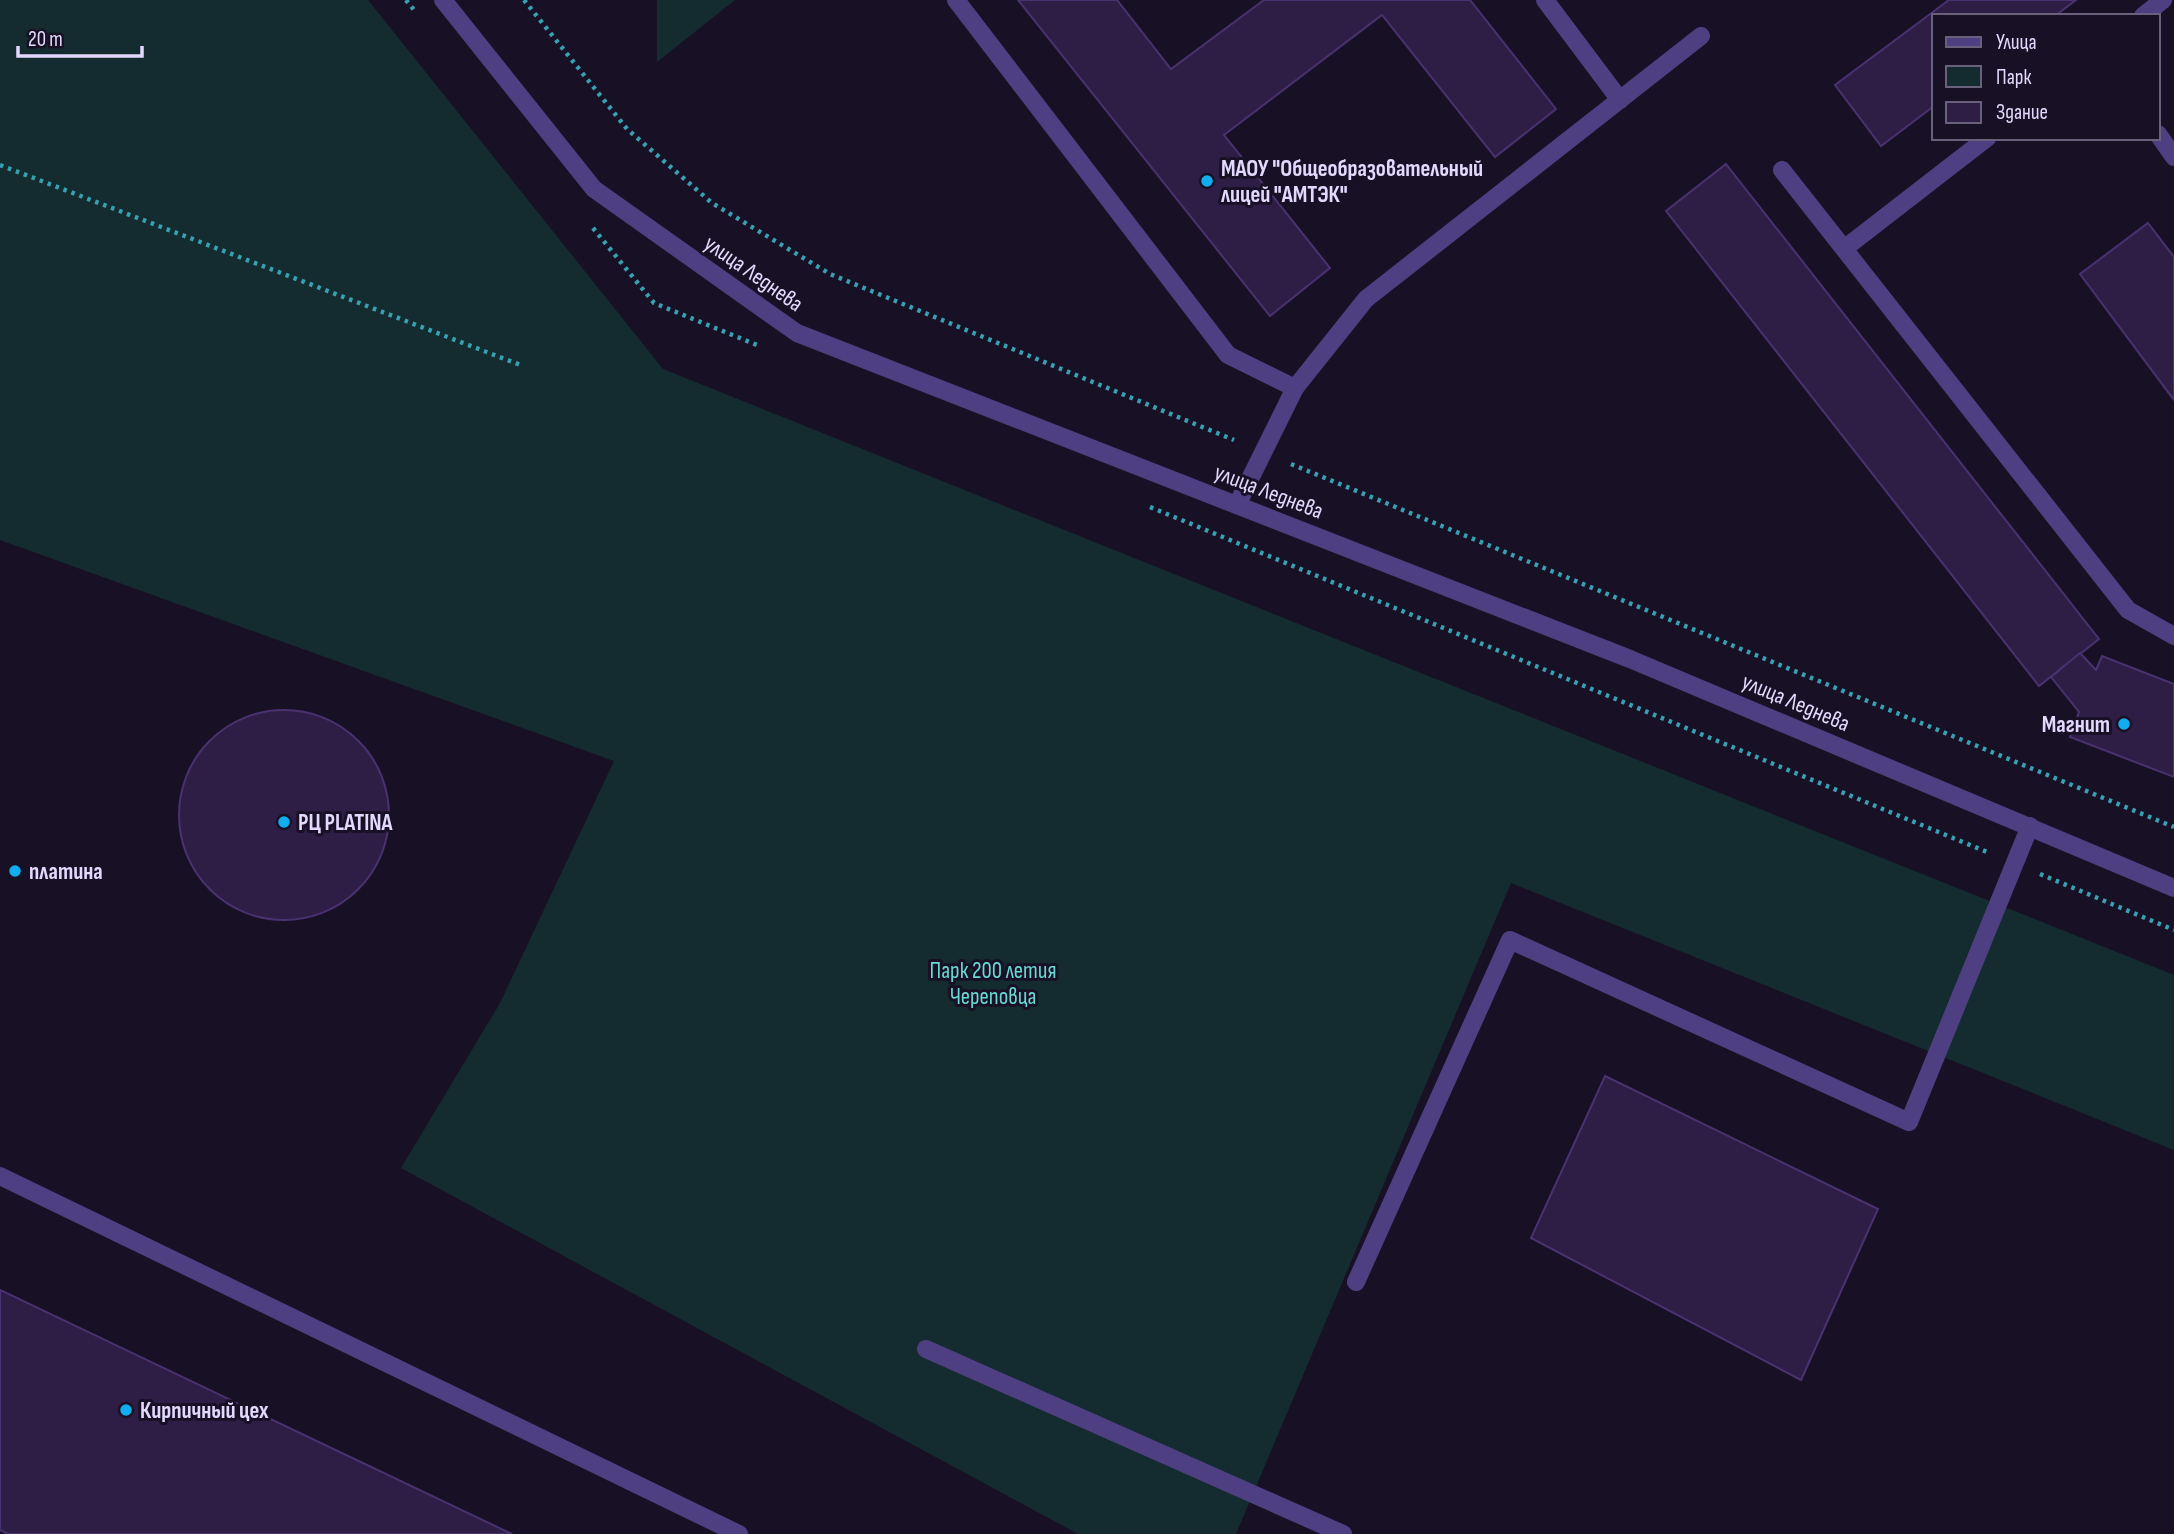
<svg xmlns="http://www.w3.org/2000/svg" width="2174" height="1534" viewBox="0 0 2174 1534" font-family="'Sofia Sans Condensed',sans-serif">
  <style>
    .green { fill: #142b2f }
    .building { fill: #2e1e46; stroke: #4a3170; stroke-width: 2 }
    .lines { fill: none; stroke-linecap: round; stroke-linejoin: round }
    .path { stroke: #37a1b1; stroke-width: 4.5; stroke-dasharray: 3.5 5; stroke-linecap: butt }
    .minor { stroke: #4e3f82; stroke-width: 18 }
    .poi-dot { fill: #10aef1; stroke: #181126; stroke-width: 2.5 }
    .labels { text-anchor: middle; stroke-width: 6; stroke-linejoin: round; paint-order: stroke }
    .poi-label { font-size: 23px; font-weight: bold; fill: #e3d8fd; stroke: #181126; text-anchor: start }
    .street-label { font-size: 23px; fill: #e3d8fd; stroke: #181126 }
    .park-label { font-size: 23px; fill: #68d9d3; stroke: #181126 }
  </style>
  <rect width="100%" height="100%" fill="#181126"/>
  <!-- green -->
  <g class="green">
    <polygon points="0,0 368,0 663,369 2174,975 2174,1150 1511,883 1236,1534 1078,1534 401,1168 500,1003 614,761 0,540"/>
    <polygon points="657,0 735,0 657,62"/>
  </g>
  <!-- building -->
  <g class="building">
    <polygon points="1018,0 1117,0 1171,69 1264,0 1470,0 1556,109 1495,157 1382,15 1224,135 1330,268 1270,316"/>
    <polygon points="1949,0 2076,0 2055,16 1934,16 1934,106 1881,146 1835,85"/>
    <polygon points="1726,164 2099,639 2039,686 1666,211"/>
    <polygon points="2148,223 2174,257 2174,400 2080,274"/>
    <polygon points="2080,653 2096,670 2102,656 2174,684 2174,777 2070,737 2079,712 2051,677"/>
    <circle cx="284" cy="815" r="105"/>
    <polygon points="1605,1076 1878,1209 1801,1380 1531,1238"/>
    <polygon points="0,1290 512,1534 8,1534 0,1530"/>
  </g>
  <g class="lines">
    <!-- path -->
    <g class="path">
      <polyline points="406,0 414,10"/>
      <polyline points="524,0 627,129 712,203 830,274 1234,440"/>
      <polyline points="0,165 523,366"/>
      <polyline points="593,228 654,303 757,345"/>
      <polyline points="1291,464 2174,827"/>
      <polyline points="1150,507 1987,852"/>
      <polyline points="2040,874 2174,930"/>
    </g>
    <!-- minor -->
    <g class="minor">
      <polyline points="443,0 594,189 797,333 1630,659 2174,888"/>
      <polyline points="956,0 1228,355 1295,388"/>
      <polyline points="1545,0 1620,100"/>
      <polyline points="2143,16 2163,0"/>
      <polyline points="2158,134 2174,157"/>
      <polyline points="1782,170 2128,610 2174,636"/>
      <polyline points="1845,248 1987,138"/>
      <polyline points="1237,505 1295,388 1366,299 1701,36"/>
      <polyline points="0,1176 739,1534"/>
      <polyline points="1356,1282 1510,940 1909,1122 2030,826"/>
      <polyline points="926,1349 1343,1534"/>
    </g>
  </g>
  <!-- markers -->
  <g class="poi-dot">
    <circle cx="1207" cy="181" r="7"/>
    <circle cx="2124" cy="724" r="7"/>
    <circle cx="284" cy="822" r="7"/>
    <circle cx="15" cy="871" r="7"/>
    <circle cx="126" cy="1410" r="7"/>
  </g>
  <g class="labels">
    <!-- poi labels -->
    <g class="poi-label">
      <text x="1221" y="176">МАОУ "Общеобразовательный<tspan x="1221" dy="26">лицей "АМТЭК"</tspan></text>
      <text x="2110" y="732" text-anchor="end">Магнит</text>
      <text x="298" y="830">РЦ PLATINA</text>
      <text x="29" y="879">платина</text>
      <text x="140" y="1418">Кирпичный цех</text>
    </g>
    <!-- street labels -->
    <g class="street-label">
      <text transform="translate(754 273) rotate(35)" y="8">улица Леднева</text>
      <text transform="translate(1269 491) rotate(21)" y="8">улица Леднева</text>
      <text transform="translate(1796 702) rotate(23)" y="8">улица Леднева</text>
    </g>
    <!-- park labels -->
    <g class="park-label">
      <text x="993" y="978">Парк 200 летия<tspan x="993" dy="26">Череповца</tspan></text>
    </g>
  </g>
  <!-- legend -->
  <rect x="1932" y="14" width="228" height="126" fill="#181126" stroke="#69617c" stroke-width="2"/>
  <rect x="1946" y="37" width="35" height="10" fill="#4e3f82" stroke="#69617c" stroke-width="2"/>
  <text x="1996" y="49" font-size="21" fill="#e3d8fd">Улица</text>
  <rect x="1946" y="66" width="35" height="21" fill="#142b2f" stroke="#69617c" stroke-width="2"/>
  <text x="1996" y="84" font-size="21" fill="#e3d8fd">Парк</text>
  <rect x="1946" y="102" width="35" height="21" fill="#2e1e46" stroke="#69617c" stroke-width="2"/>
  <text x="1996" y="119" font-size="21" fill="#e3d8fd">Здание</text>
  <!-- scale -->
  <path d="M18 46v10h124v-10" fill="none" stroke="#e3d8fd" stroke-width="3.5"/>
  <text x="28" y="46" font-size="21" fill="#e3d8fd" stroke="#181126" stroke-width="5" paint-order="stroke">20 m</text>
</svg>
